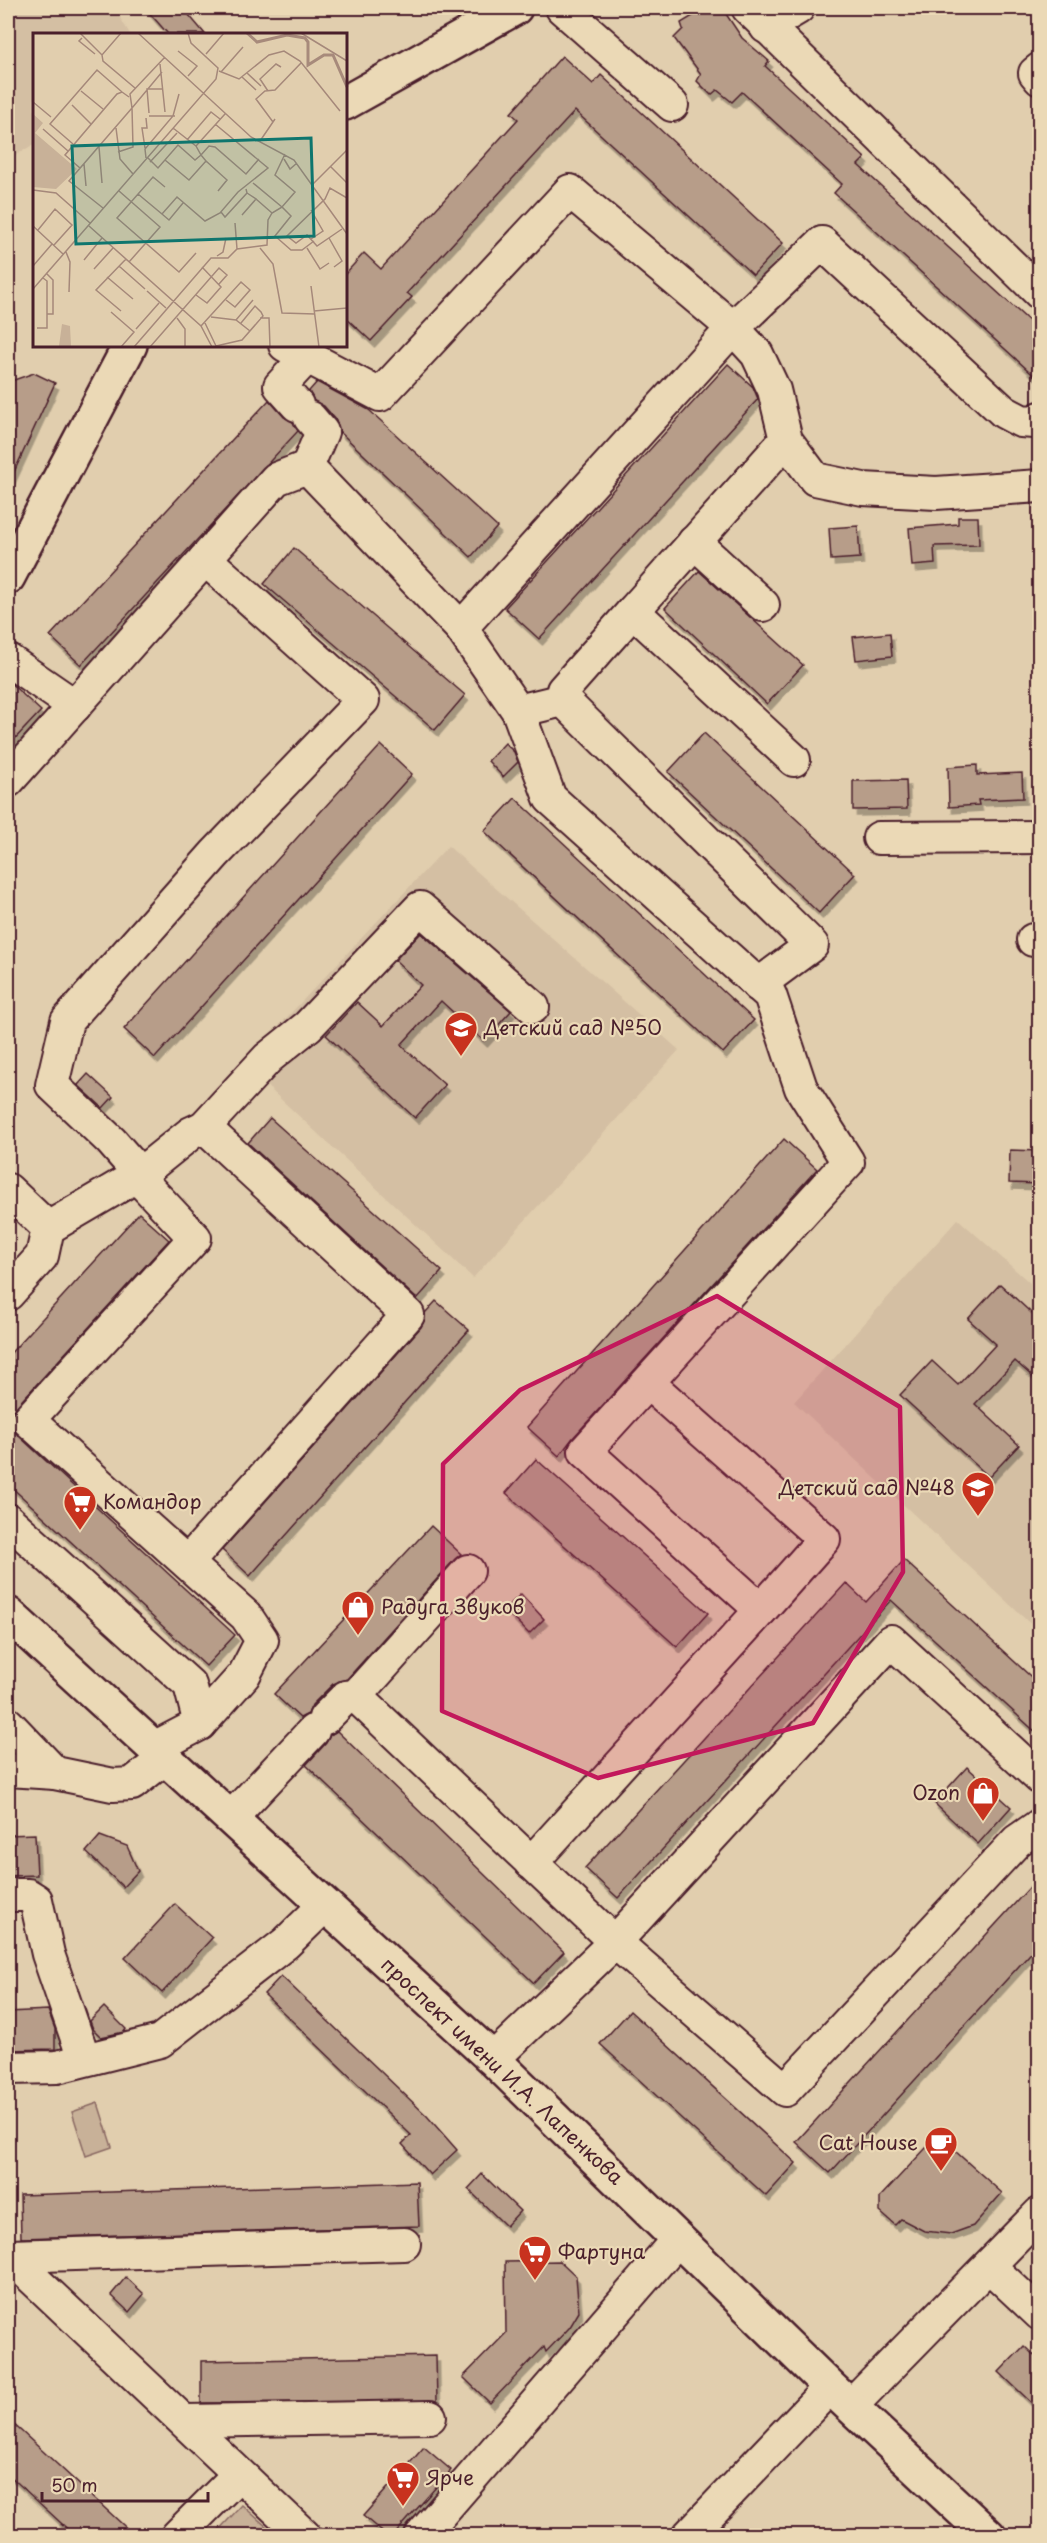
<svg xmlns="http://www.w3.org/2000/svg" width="1047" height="2543" viewBox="0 0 1047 2543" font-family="'Playpen Sans',sans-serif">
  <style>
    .built { fill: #d4bfa3 }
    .green { fill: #c8b198; stroke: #896862; stroke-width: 1.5 }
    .building { fill: #b79d89; stroke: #4a1f2b; stroke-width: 1.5; filter: url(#shadow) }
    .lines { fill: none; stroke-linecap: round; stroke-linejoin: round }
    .minor-casing { stroke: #4a1f2b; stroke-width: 36 }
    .major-casing { stroke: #4a1f2b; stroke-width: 38 }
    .minor { stroke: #ebd9b6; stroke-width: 32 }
    .major { stroke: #ebd9b6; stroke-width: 33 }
    .marked { fill: #c2185b; fill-opacity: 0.2; stroke: #c2185b; stroke-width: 4.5; stroke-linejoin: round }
    .labels { text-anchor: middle; stroke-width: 4.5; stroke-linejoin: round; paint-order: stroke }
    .poi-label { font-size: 20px; fill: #4a1f2b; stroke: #ebd9b6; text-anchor: start }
    .street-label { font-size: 20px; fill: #4a1f2b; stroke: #ebd9b6 }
    .inset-river { fill: none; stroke: #a78a7b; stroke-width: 3 }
    .inset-road { fill: none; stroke: #a5887a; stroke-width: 1.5 }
    .view { fill: #0f766e; fill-opacity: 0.15; stroke: #0f766e; stroke-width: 3 }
    .inset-edge { fill: none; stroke: #4a1f2b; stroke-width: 3 }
  </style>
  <defs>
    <filter id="shadow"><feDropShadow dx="3.5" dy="6" stdDeviation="0" flood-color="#0004"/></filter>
  </defs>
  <rect width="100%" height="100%" fill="#e1ceae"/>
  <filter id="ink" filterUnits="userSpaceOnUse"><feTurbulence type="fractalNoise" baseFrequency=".0167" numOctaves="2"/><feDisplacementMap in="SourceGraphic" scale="12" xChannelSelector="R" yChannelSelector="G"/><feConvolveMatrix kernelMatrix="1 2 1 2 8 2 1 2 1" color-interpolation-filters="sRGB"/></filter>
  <g filter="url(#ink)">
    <!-- built -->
    <g class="built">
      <polygon points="8,8 114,8 130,34 34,34 34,144 8,160"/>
      <polygon points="448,846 679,1050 473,1278 243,1064"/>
      <polygon points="958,1219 1039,1291 1039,1632 794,1402"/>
    </g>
    <!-- green -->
    <g class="green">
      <polygon points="98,2103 112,2147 86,2156 72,2112"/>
      <polygon points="242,2505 276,2535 214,2535"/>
    </g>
    <!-- building -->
    <g class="building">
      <polygon points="145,8 183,8 205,34 168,34"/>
      <polygon points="706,8 722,8 742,38 769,61 765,66 865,158 858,165 1040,331 1040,381 834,193 842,184 742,92 732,102 717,90 711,95 697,81 701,74 674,38 683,29 681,23"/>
      <polygon points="562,56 593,84 601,75 783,243 753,275 575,111 407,293 412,297 371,341 345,317 345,274 364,253 381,269 518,119 511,113"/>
      <polygon points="728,364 753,387 758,399 539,639 505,608"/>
      <polygon points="34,373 55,383 8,485 8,382"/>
      <polygon points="317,382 369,410 497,527 471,557 340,432 336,420 324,406 314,401 309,391"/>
      <polygon points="269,400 284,417 293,422 298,431 81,665 50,636"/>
      <polygon points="958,517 978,517 979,545 934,546 935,564 912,566 909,528 958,524"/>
      <polygon points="858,526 860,558 831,560 829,528"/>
      <polygon points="294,548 465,695 435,730 264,584"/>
      <polygon points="699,571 803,665 767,704 665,608"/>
      <polygon points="890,633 892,656 856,660 853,637"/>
      <polygon points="8,681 41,711 8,746"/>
      <polygon points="704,733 855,874 819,913 668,772"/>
      <polygon points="505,743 514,752 518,762 503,777 488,761"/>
      <polygon points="381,745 412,774 155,1058 124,1029"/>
      <polygon points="977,765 977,775 1022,773 1023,798 978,800 979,805 949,807 948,767"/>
      <polygon points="906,780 907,809 853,810 853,781"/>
      <polygon points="515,798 754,1020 723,1053 484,831"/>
      <polygon points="421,933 511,1011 484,1041 441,1001 401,1045 445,1085 415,1118 326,1035 357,1002 383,1026 421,985 395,960"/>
      <polygon points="88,1074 113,1097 103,1108 78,1085"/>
      <polygon points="270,1118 442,1271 417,1299 248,1143"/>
      <polygon points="784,1139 817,1169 572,1439 559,1456 527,1427"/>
      <polygon points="1010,1150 1040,1151 1040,1184 1009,1183"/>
      <polygon points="139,1213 169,1240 15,1408 8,1423 8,1356"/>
      <polygon points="1000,1284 1040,1321 1040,1383 1015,1361 975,1404 1019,1445 989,1477 900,1395 932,1361 958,1385 996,1344 968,1319"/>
      <polygon points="436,1301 469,1330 250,1576 222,1550 421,1327 425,1319 425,1313"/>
      <polygon points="8,1426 235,1635 206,1666 8,1484"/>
      <polygon points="536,1459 708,1613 677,1647 506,1493"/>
      <polygon points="431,1526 461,1554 455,1559 347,1679 333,1684 312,1705 308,1714 300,1718 274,1694"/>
      <polygon points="904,1560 1040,1685 1040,1736 891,1600 618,1898 585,1868 846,1583 866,1602"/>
      <polygon points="521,1594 544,1619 529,1634 505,1609"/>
      <polygon points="337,1731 564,1952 534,1983 306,1765 326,1743 330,1735"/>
      <polygon points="967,1767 1011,1807 978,1844 934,1803"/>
      <polygon points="35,1834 37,1875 8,1876 8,1835"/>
      <polygon points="100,1836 127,1846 138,1871 123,1887 86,1852"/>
      <polygon points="1040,1876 1040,1943 830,2173 796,2142"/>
      <polygon points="175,1904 212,1938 162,1993 125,1958"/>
      <polygon points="281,1976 427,2116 457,2150 430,2175 402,2144 411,2135 264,1994"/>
      <polygon points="104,2007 126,2029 124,2032 101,2037 93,2029 90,2021"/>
      <polygon points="48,2010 55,2029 55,2049 8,2050 8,2012"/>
      <polygon points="630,2011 796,2163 766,2196 600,2044"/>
      <polygon points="940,2142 946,2143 1002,2193 973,2226 951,2234 924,2231 901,2219 895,2225 880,2212 880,2197 926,2148 933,2143"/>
      <polygon points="482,2174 520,2211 506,2226 468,2189"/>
      <polygon points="417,2182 419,2226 21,2238 20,2195"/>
      <polygon points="560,2261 576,2276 579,2312 570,2327 546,2352 544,2347 490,2403 463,2377 506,2333 505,2262"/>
      <polygon points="126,2277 144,2294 129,2312 111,2295"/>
      <polygon points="1024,2346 1040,2361 1040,2411 999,2372"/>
      <polygon points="436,2356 437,2401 201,2403 201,2361"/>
      <polygon points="8,2419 134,2535 74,2535 8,2474"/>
      <polygon points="424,2447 451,2470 394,2535 386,2535 363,2516"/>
    </g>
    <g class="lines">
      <defs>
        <g id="minor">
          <polyline points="562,8 672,105"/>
          <polyline points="748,8 1040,293"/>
          <polyline points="766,27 798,8"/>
          <polyline points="1040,69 1035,73 1040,79"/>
          <polyline points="285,345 380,395 570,191 733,328 461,628"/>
          <polyline points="297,405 280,386 306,358"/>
          <polyline points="1040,418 1034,422 1021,421 1004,412 822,243 733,328 757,354 774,390 786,440 815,479 863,489 936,493 1040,486"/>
          <polyline points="307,467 322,432 310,418"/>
          <polyline points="694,542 763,605"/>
          <polyline points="633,611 786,440"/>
          <polyline points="8,660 75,706"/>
          <polyline points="563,700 563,690 633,611 794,760"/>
          <polyline points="518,711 563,700 812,945 758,985"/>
          <polyline points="8,781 276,479 307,467 461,628 518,711 550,798 770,995 801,1088 848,1162 585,1451 761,1610 531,1863"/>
          <polyline points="879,838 1040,837"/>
          <polyline points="1033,940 1040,941"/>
          <polyline points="204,1127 268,1058 308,1026 420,908 533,1007"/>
          <polyline points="8,1190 48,1228 42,1256 8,1294"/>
          <polyline points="48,1228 140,1174 111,1141 52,1085 67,1021 215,854 363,700 205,559"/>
          <polyline points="648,1383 824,1539 761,1610"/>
          <polyline points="8,1520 190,1685 200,1724"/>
          <polyline points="468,1571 356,1696 615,1942 785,2090 1017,1841 1040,1825"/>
          <polyline points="325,1718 346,1697 356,1696"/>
          <polyline points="8,1724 55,1773 113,1785 132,1784 165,1758"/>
          <polyline points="154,1748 200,1724 244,1675 262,1640 246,1616 28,1420 195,1238 144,1184 140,1174 191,1133 204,1127 408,1315 187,1563"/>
          <polyline points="8,1770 55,1773"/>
          <polyline points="231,1818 313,1731"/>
          <polyline points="8,1895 28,1895 36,1900 48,1954 84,2059"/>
          <polyline points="493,2059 615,1942 891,1641 1040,1778"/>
          <polyline points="8,2068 57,2067 160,2041 286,1943 325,1905"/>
          <polyline points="8,2255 305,2536"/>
          <polyline points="9,2256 404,2244"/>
          <polyline points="989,2266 1040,2314"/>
          <polyline points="851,2406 1040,2213"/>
          <polyline points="185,2421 430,2417"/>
          <polyline points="177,2536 239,2474"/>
          <polyline points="421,2536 678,2239"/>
          <polyline points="688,2536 830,2387"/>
        </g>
        <g id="major">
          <polyline points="345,103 515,8"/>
          <polyline points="8,577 130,345"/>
          <polyline points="8,1614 493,2059 830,2387 989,2536"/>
        </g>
      </defs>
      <!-- minor casing -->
      <use href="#minor" class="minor-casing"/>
      <!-- major casing -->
      <use href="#major" class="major-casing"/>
      <!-- minor -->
      <use href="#minor" class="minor"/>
      <!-- major -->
      <use href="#major" class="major"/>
    </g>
  </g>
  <!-- marked area -->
  <path class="marked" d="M717,1296L900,1407L903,1572L813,1723L598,1778L442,1711L443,1464L520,1390Z"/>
  <!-- icons -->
  <defs>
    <symbol id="school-pin" viewBox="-11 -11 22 30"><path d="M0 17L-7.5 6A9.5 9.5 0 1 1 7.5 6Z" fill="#c8321e" stroke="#ebd9b6"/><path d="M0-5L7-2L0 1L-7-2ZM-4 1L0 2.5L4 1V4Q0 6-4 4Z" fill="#fff"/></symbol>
    <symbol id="supermarket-pin" viewBox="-11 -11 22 30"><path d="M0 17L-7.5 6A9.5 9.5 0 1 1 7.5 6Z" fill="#c8321e" stroke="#ebd9b6"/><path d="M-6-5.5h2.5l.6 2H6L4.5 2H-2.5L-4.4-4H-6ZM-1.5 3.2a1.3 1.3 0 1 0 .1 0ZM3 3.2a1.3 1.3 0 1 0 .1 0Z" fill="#fff"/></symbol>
    <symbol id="shop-pin" viewBox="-11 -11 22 30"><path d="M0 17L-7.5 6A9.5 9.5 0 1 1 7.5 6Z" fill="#c8321e" stroke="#ebd9b6"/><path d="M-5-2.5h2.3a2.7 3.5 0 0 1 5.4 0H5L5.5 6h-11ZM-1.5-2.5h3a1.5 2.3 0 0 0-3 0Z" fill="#fff"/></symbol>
    <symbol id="cafe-pin" viewBox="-11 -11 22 30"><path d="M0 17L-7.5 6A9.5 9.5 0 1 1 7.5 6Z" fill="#c8321e" stroke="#ebd9b6"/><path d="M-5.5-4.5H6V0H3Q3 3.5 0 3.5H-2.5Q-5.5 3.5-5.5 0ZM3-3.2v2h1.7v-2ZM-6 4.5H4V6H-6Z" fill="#fff"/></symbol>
  </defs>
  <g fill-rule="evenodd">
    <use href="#school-pin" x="442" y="1009" width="38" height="52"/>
    <use href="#school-pin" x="959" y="1469" width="38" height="52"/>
    <use href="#supermarket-pin" x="61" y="1483" width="38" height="52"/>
    <use href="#shop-pin" x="339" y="1588" width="38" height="52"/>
    <use href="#shop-pin" x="964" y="1774" width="38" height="52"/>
    <use href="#cafe-pin" x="922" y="2124" width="38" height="52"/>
    <use href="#supermarket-pin" x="516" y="2233" width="38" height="52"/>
    <use href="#supermarket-pin" x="384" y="2459" width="38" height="52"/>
  </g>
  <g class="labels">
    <!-- poi labels -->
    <g class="poi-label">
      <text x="484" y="1035">Детский сад №50</text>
      <text x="955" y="1495" text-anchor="end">Детский сад №48</text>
      <text x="103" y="1509">Командор</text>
      <text x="381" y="1614">Радуга Звуков</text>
      <text x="960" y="1800" text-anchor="end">Ozon</text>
      <text x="918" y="2150" text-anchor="end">Cat House</text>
      <text x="558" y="2259">Фартуна</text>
      <text x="426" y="2485">Ярче</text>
    </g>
    <!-- street labels -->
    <g class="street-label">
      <text transform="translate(502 2071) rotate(43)" y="7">проспект имени И.А. Лапенкова</text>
    </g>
  </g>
  <!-- overview -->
  <g transform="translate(33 33)">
    <rect width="314" height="314" fill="#e1ceae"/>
    <path d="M0,81L10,90L2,100L44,136L23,156L0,154ZM29,291L37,293L38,313H26Z" fill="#c8b198"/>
    <path class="inset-river" d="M214,0L224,9L254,2L272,5L275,9V32L291,22H300L314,54"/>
    <path class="inset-road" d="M47,0L69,22L88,0M105,0L218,104L261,127L314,201M268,0L314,28M49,5L46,8L62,21M145,18L164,33L155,43M173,21L191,0M69,22L70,28L102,55M127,31L132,79M186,38L206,46L236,22L251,18L267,28L307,78M188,39L210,14M214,40L228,53M209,44L223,57M48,58L70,76M235,58L227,46L243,31L248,34M0,69L18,84M39,72L58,91M116,80L114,56H130M116,83H142M240,89L223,66L232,58L242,57L268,30M83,95L87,126L100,141M140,95L163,113L192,81M10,96L35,118M154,107L178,79L187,86M227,108L242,86M40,111L17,91L64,37L89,59M163,113L168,122L176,113L182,114L213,141L226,126M66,114L69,150M112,115L109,95H114L113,85M85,119L100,114L99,75L129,39M113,125L112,116L140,83L146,61M115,125L125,135L145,112L162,127L168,122L173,128L156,147L132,127M251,126L257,136L264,130M173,128L194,147L185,158M117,129L144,100M51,131L53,153M298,134L314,150M47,135L32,122L84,61L89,59L96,64M220,150L249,174L262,159L242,142L252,121M279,152L314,117M132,154L120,144L84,185L146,239L163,220M0,157L23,160L57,190M86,158L127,194L96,229M105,161L129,181L144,164L172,188L187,180L205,159L235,135L182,91M223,166L239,180M70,175L36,148L99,75L97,61L132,24M278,177L290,198L278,206M188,179L192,184L214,160L213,156M129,181L136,187L150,170M209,182L223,166L214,160M202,190L204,216M0,193L30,221M56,193L168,293L179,314M309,196L284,213L274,202L263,210L254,203L292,166L297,155L314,165M5,197L22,176L39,192L21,212M296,205L309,228L301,234M227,215L240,231L249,280L282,281M274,215L287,236L296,230M33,219L37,229L36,259M184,223L190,219L193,205M51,227L69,205M0,233L19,211M86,233L112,256M61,236L80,215M14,241L20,247V281H14M74,244L100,266M278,253L286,314M0,256L183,46L185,35L158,10L155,0M114,258L133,275M163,262L174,270L188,254L169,234M88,278L63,257L93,226M281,278L314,275M78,279L101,299L88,314M178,284L203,287L217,298M144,285L152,296V314M227,285H236L237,314M203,287L220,267M172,290L183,313M168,293L208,249L217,257L202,274L193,267M4,295H14V248L10,245M103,296L126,270M183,313L209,307L230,283L228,279L222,273L208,290M101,314L178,225H195L204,216L234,212L235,187L239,180L249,174L258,183L242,203L258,217H269L281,208M117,314L186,235L194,242L186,251"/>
    <path class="view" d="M278,105L281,203L43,211L39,113Z"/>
    <rect width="314" height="314" class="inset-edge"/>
  </g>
  <!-- margin -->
  <rect width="1047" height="2543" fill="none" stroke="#ebd9b6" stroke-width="30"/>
  <rect x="15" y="15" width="1017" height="2513" fill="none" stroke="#4a1f2b" stroke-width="2" filter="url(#ink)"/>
  <!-- scale -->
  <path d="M42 2492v9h166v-9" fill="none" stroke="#4a1f2b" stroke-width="3"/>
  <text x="51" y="2492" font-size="18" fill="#4a1f2b" stroke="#ebd9b6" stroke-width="4.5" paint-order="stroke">50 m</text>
</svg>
